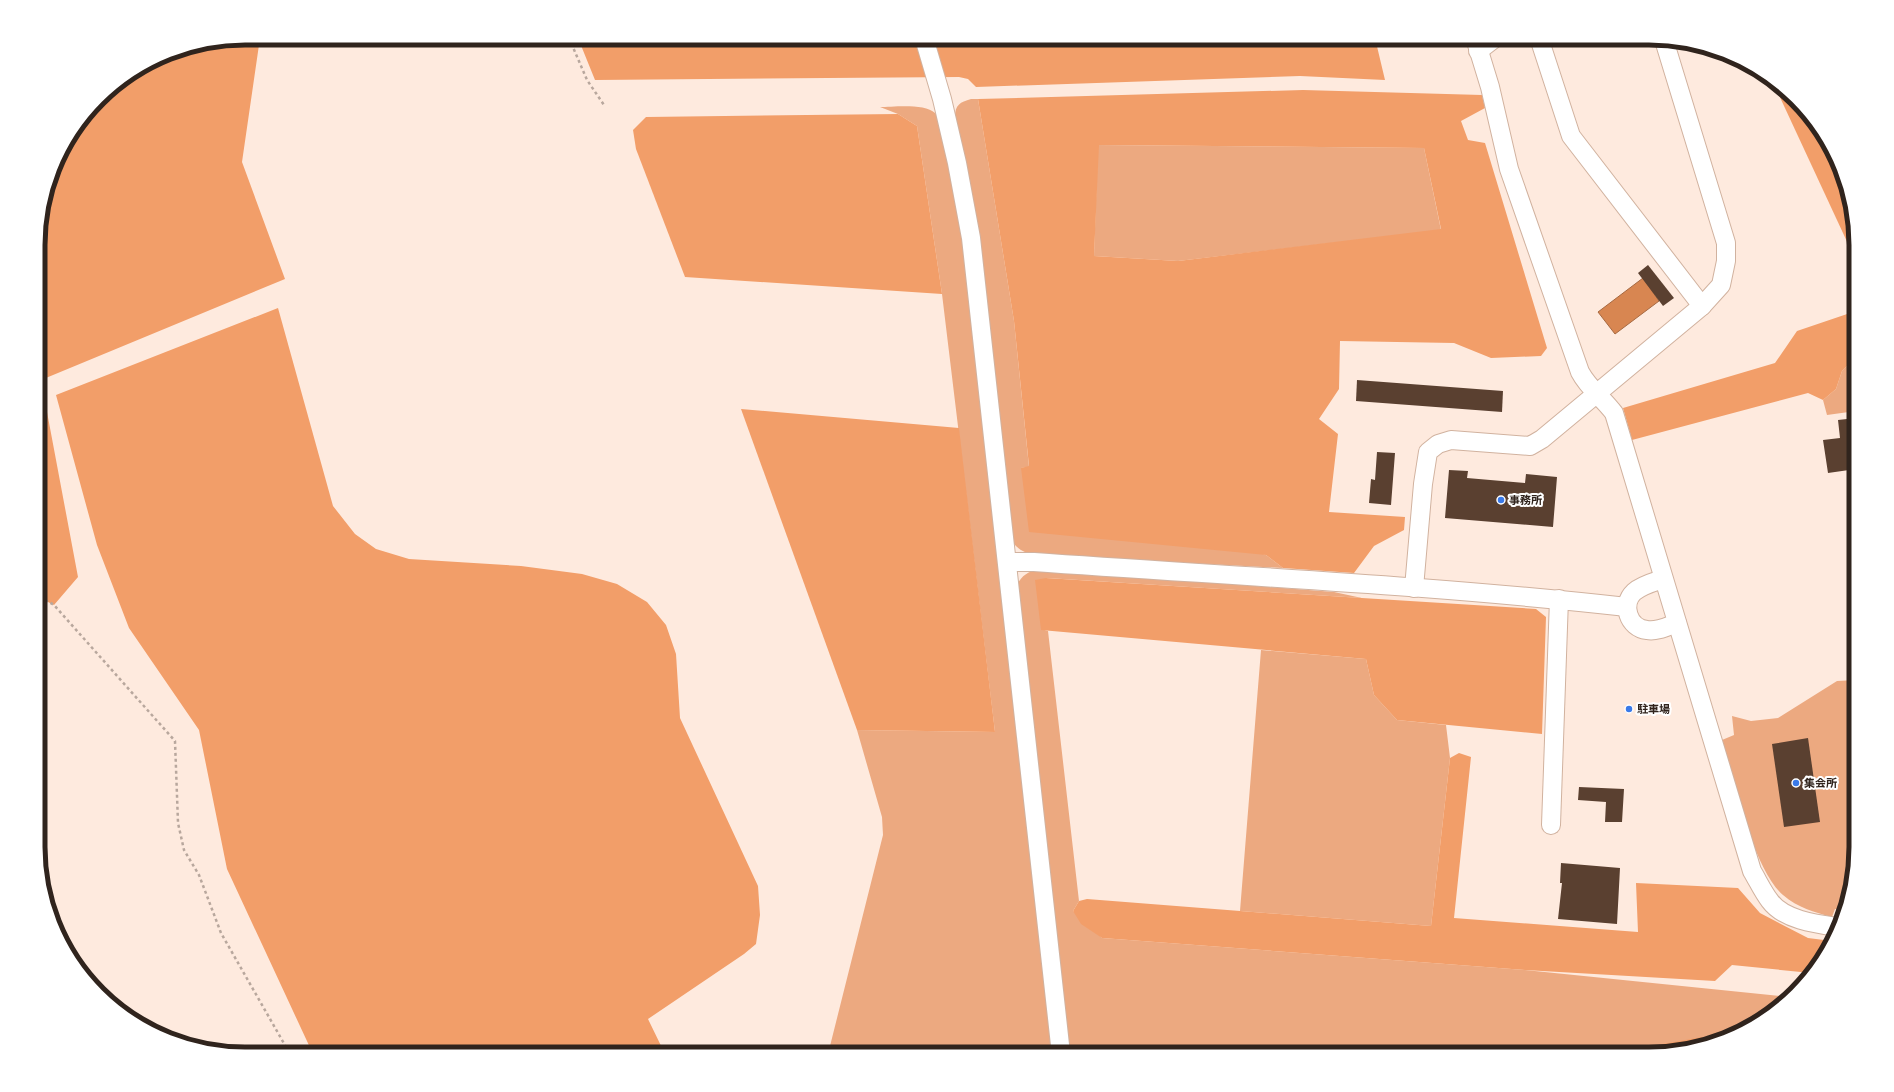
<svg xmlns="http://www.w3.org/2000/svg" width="1894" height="1092" viewBox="0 0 1894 1092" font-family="'Roboto Condensed','Noto Sans JP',sans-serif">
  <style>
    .green { fill: #eca980 }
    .forest { fill: #f29e69; fill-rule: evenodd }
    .water { fill: #d88651; stroke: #a66941 }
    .building { fill: #5a4030 }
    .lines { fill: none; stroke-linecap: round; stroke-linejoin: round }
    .minor-casing { stroke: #d1b29f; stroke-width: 20 }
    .path { stroke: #b8a79d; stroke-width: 2.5; stroke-dasharray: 3 3; stroke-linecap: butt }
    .minor { stroke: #fff; stroke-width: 18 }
    .poi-dot { fill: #3a7ae9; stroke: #fff; stroke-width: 1.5 }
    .labels { text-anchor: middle; stroke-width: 4; stroke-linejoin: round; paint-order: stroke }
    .poi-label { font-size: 11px; font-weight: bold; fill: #30241d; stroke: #fff; text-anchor: start }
    .rim { fill: none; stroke: #30241d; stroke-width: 5 }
  </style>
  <rect width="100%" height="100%" fill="#feeade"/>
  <!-- green -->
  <g class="green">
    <path d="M971,99H978L1014,321L1029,467L1021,468L1266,555L1283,568L1038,555C1025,553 1019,551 1011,540L955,117C955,105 960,102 971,99Z"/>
    <path d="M880,107C893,107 925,103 935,113C937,115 938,119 939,122L963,233L1053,1054H828L883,835L882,817L857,730L995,732L942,294L917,126L898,114Z"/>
    <polygon points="1098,145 1424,148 1441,230 1178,261 1094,256"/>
    <polygon points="1856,357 1856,411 1827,415 1823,400 1836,389 1842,371"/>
    <path d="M1038,569L1334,592L1362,598L1047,578L1041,629L1048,631L1079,901L1073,911L1102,938L1525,970L1791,997L1752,1026L1712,1043V1041L1640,1048L1617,1054H1068L1017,585C1022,575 1028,572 1038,569Z"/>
    <polygon points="1261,650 1366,659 1374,695 1397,720 1446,725 1450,758 1431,926 1240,911"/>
    <path d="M1856,680V860L1849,900L1844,911L1835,909L1832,917C1814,912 1798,908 1783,895C1753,869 1734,780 1722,740L1734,735L1732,716L1751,721L1778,718L1837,681Z"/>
  </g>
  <!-- forest -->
  <g class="forest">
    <polygon points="245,38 260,38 242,162 285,279 41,380 78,577 54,605 40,598 40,219 59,153 108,90 166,54"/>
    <polygon points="578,38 1375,38 1385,80 1300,76 976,87 968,79 959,77 595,80"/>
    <polygon points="1772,80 1786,90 1821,130 1845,179 1856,232 1856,261"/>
    <path d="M1303,90L1482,95L1485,108L1461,121L1468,140L1485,143L1547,348L1541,356L1491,358L1454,343L1340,341L1339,389L1319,419L1338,434L1329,512L1405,517L1404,530L1374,546L1354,573L1283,568L1266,555L1029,532L1021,468L1029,466L1014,321L978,99ZM1099,145L1424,148L1441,229L1178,261L1094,256Z"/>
    <polygon points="898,114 917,126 942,294 685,277 636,149 633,130 646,117"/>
    <polygon points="278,308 333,506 355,534 376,549 409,559 521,566 582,574 617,584 647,602 666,625 676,654 680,718 758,886 760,915 756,944 744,954 648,1019 665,1054 313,1054 227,869 199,730 129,628 97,545 56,395"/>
    <polygon points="1856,311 1856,357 1842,371 1836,389 1823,400 1808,393 1632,440 1623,408 1775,363 1797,331"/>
    <polygon points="741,409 959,428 995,732 857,730"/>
    <polygon points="1046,578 1536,609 1546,617 1542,734 1397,720 1374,695 1366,659 1041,630 1035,580"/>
    <polygon points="1459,753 1471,757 1454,918 1638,932 1636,883 1738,888 1760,913 1808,938 1832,941 1828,950 1811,973 1732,965 1715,981 1525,970 1102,938 1081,924 1073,911 1079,901 1087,899 1431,926 1450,758"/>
    <path d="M1702,1037L1712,1043C1683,1055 1649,1054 1617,1054L1640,1048Z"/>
  </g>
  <!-- water -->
  <polygon class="water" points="1643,278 1659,301 1615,334 1598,312"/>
  <!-- building -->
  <g class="building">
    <polygon points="1648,265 1674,298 1663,306 1638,273"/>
    <polygon points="1357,380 1503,391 1502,412 1356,401"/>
    <polygon points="1856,418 1856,469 1828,473 1823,440 1840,438 1838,420"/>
    <polygon points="1377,452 1395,453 1391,505 1369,503 1371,479 1375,480"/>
    <polygon points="1449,470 1468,471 1467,478 1525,483 1526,474 1557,477 1553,527 1445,518"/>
    <polygon points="1808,738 1820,822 1784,827 1772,744"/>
    <polygon points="1579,787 1624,789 1622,822 1605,822 1606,802 1578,800"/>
    <polygon points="1561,863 1620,868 1617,924 1558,919 1562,883 1560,883"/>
  </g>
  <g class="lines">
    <defs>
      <g id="minor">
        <polyline points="924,38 942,99 957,163 971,238 1061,1054"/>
        <path d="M1475,38L1490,87L1509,169L1580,372C1589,389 1603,398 1614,413L1752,871C1758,881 1763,892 1770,901C1784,920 1816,924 1838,927"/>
        <polyline points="1539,38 1571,136 1702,306"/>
        <polyline points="1478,51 1495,38"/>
        <path d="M1008,562H1034C1232,576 1430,585 1627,607"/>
        <path d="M1663,579C1654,582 1642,585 1634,592C1621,604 1628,628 1647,630C1657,632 1668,626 1677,623"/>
        <polyline points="1414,588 1423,484 1428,452 1438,444 1451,440 1530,446 1542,439 1702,306 1721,285 1726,261 1726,243 1664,40"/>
        <polyline points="1551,825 1559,599"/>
      </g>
    </defs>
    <!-- minor casing -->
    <use href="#minor" class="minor-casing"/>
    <!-- path -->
    <g class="path">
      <polyline points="569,38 587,80 604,105"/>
      <polyline points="40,597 54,605 175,741 178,823 184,850 199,875 221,933 290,1054"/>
    </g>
    <!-- minor -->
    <use href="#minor" class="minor"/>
  </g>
  <!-- markers -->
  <g class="poi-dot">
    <circle cx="1501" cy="500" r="4"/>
    <circle cx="1629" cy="709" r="4"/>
    <circle cx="1796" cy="783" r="4"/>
  </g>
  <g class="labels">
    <!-- poi labels -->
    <g class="poi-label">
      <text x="1509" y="504">事務所</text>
      <text x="1637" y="713">駐車場</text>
      <text x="1804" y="787">集会所</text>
    </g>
  </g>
  <!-- crop -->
  <path d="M0 0H1894V1092H0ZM245 45H1649A200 200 0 0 1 1849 245V847A200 200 0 0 1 1649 1047H245A200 200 0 0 1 45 847V245A200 200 0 0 1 245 45Z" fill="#fff" fill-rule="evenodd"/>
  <path class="rim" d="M245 45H1649A200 200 0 0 1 1849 245V847A200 200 0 0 1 1649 1047H245A200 200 0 0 1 45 847V245A200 200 0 0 1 245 45Z"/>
</svg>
